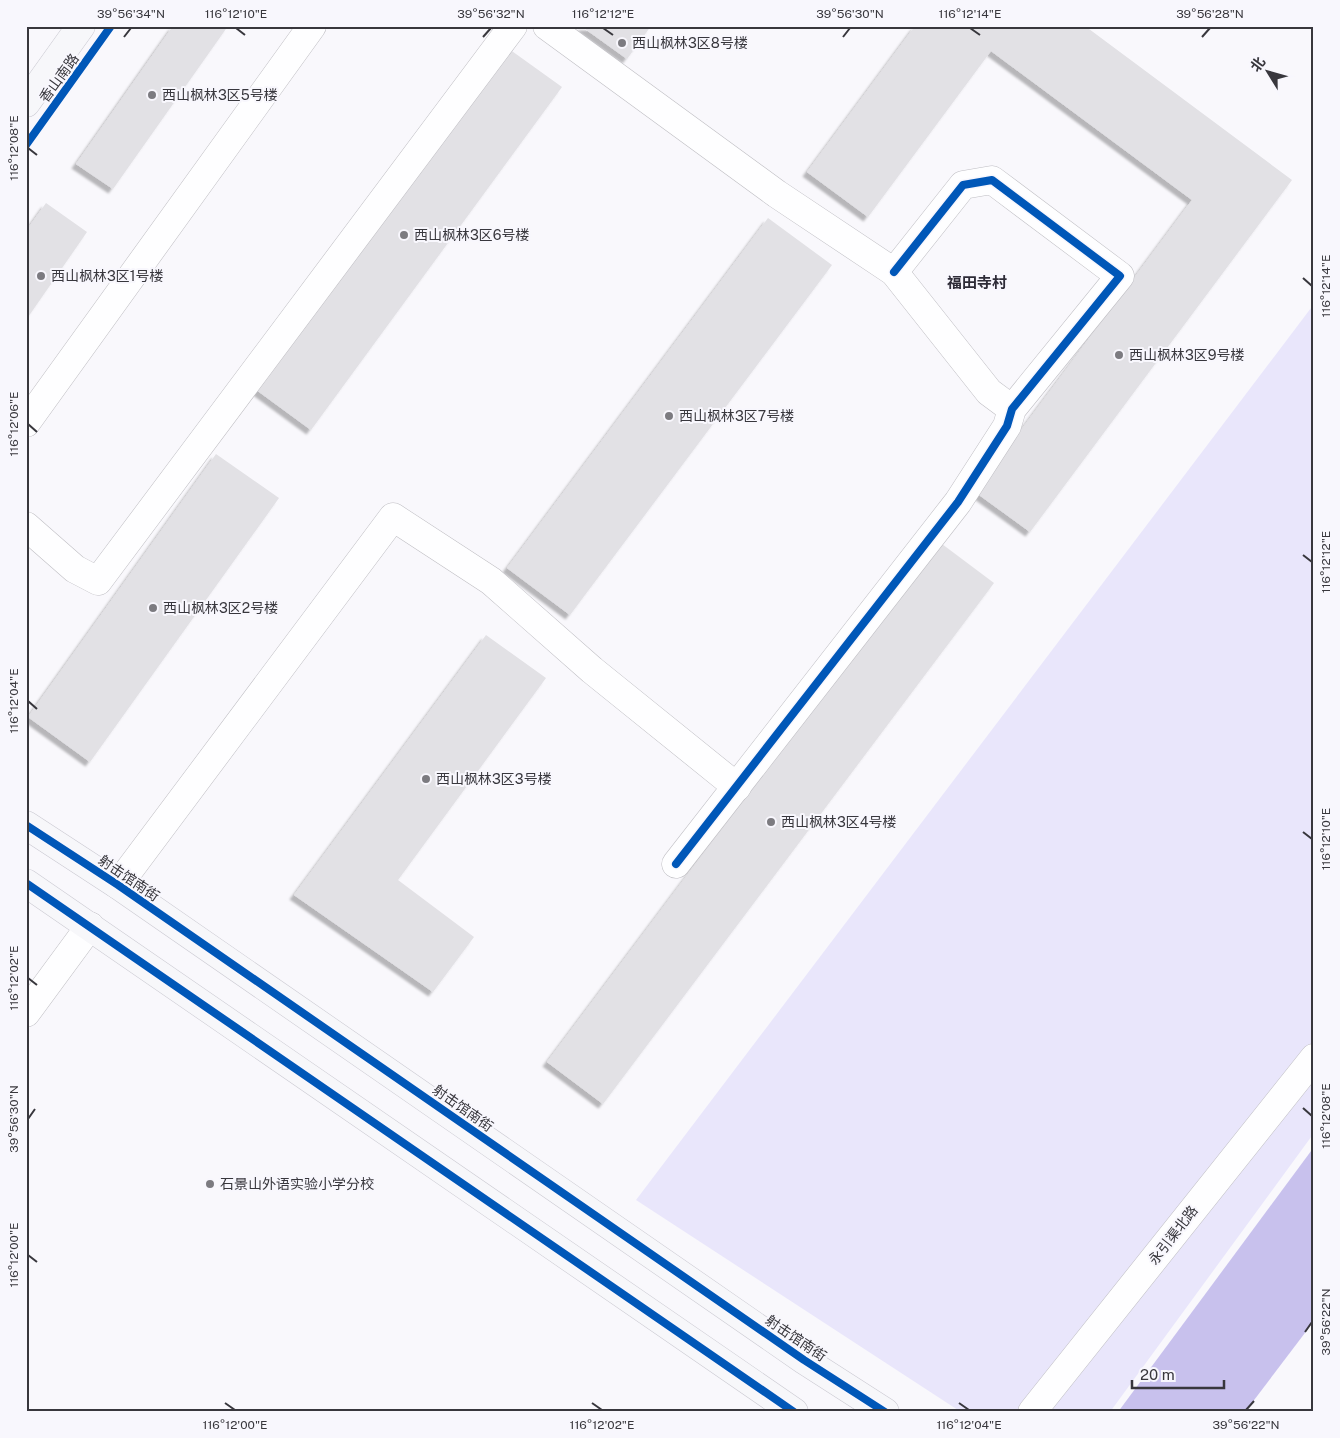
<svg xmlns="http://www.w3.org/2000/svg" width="1340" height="1438" viewBox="0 0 1340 1438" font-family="'Public Sans','Noto Sans SC',sans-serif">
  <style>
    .green { fill: #e9e6fb }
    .water { fill: #c8c1ed }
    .building { fill: #e2e1e5; filter: url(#shadow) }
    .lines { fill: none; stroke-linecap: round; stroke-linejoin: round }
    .minor-casing { stroke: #bfbec3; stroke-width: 29 }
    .major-casing { stroke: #cac9d1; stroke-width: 29 }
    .minor { stroke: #fefeff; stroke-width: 28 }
    .major { stroke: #f7f7fa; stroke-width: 28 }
    .cycleway-casing { stroke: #f8f7fd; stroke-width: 11 }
    .cycleway { stroke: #0057b8; stroke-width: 8 }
    .ticks { fill: none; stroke: #38373d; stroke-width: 2 }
    .poi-dot { fill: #7c7b80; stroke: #f8f7fd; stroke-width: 2 }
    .labels { text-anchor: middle; stroke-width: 4; stroke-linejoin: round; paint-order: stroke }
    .poi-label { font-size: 14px; fill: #38373d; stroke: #f8f7fd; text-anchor: start }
    .street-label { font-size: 14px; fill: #38373d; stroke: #f8f7fd }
    .neighbourhood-label { font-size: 15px; font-weight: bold; fill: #2e2c37; stroke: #f8f7fd }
    .neatline { fill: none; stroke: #38373d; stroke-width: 2 }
    .ticks-label { font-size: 12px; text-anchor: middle; fill: #38373d }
  </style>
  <defs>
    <filter id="shadow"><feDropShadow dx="-4.5" dy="4.5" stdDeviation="1" flood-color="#0004"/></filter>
  </defs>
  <rect width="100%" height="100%" fill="#f9f8fc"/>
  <!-- green -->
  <polygon class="green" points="1314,304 1314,1133 1110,1412 961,1412 636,1200"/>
  <!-- water -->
  <polygon class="water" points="1314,1147 1314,1321 1245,1412 1118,1412"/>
  <!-- building -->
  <g class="building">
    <polygon points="173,26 228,26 113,189 76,164"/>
    <polygon points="581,26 651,26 627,59"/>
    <polygon points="915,26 1085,26 1292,180 1030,532 975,492 1192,200 991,51 868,217 807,172"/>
    <polygon points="498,41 562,87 311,430 247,383"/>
    <polygon points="46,203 87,232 26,320 26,231"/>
    <polygon points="768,218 832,265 570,615 507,568"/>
    <polygon points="216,454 279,498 90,762 28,717"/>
    <polygon points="938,541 994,583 603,1104 547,1062"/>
    <polygon points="486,635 546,678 398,880 474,937 433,992 294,895"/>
  </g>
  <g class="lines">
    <defs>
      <g id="minor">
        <polyline points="547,26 777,194 894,272 989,392 1012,409"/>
        <polyline points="26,423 312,26"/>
        <polyline points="26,526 75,569 98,581 513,26"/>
        <polyline points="676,864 958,502 1007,426 1012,409 1120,276 992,180 963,185 894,272"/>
        <polyline points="118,885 393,517 491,581 592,670 737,787"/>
        <polyline points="26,1013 90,926"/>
        <polyline points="1032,1412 1314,1058"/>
      </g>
      <g id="major">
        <polyline points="26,103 81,26"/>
        <polyline points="26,825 118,885 804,1360 885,1412"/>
        <polyline points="26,883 794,1412"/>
      </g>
    </defs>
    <!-- minor casing -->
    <use href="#minor" class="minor-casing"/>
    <!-- major casing -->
    <use href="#major" class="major-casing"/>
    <!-- minor -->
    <use href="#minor" class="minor"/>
    <!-- major -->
    <use href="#major" class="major"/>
    <defs>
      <g id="cycleway">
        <polyline points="26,145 111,26"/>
        <polyline points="26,825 118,885 804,1360 885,1412"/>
        <polyline points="676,864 958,502 1007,426 1012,409 1120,276 992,180 963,185 894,272"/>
        <polyline points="26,883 794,1412"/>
      </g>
    </defs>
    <!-- cycleway casing -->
    <use href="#cycleway" class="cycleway-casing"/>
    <!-- cycleway -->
    <use href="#cycleway" class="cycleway"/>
  </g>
  <!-- ticks -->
  <path class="ticks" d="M236,28L245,35M603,28L613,35M970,28L980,35M124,37L131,28M483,37L491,28M843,37L850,28M1202,37L1210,28M28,148L37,155M1303,278L1312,286M28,424L37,432M1303,555L1312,562M28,701L37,709M1303,832L1312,839M28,978L37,985M1303,1108L1312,1116M28,1119L35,1109M28,1255L37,1262M1305,1332L1312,1322M225,1403L235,1410M592,1403L602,1410M959,1403L969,1410M1246,1410L1254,1401"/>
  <!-- markers -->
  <g class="poi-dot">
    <circle cx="622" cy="43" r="5"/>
    <circle cx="152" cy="95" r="5"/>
    <circle cx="404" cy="235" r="5"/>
    <circle cx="41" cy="276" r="5"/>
    <circle cx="1119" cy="355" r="5"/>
    <circle cx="669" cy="416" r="5"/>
    <circle cx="153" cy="608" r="5"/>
    <circle cx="426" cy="779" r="5"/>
    <circle cx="771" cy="822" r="5"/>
    <circle cx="210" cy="1184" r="5"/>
  </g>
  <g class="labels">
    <!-- poi labels -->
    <g class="poi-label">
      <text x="632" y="48">西山枫林3区8号楼</text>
      <text x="162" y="100">西山枫林3区5号楼</text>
      <text x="414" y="240">西山枫林3区6号楼</text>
      <text x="51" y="281">西山枫林3区1号楼</text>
      <text x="1129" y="360">西山枫林3区9号楼</text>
      <text x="679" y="421">西山枫林3区7号楼</text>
      <text x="163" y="613">西山枫林3区2号楼</text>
      <text x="436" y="784">西山枫林3区3号楼</text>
      <text x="781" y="827">西山枫林3区4号楼</text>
      <text x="220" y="1189">石景山外语实验小学分校</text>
    </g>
    <!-- street labels -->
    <g class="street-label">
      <text transform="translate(59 78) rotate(-54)" y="5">香山南路</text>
      <text transform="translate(129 878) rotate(34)" y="5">射击馆南街</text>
      <text transform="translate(463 1108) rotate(35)" y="5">射击馆南街</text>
      <text transform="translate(1173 1235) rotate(-52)" y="5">永引渠北路</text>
      <text transform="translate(796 1338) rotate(34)" y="5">射击馆南街</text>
    </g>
    <!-- neighbourhood labels -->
    <g class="neighbourhood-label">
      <text x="977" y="288">福田寺村</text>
    </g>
  </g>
  <!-- border -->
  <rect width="1340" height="1438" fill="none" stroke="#f8f7fd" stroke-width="55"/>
  <!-- north arrow -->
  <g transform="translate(1268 72) rotate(307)" stroke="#f8f7fd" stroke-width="4" paint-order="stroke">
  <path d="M0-4L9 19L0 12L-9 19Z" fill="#38373d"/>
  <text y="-8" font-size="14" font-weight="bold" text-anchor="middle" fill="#38373d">北</text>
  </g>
  <!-- scale -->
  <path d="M1132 1380v8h92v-8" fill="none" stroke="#38373d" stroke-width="2.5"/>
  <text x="1140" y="1380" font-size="15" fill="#38373d" stroke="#f8f7fd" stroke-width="4" paint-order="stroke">20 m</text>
  <rect x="28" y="28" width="1284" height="1382" class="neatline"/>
  <g class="ticks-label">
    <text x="131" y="18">39°56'34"N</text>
    <text x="236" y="18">116°12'10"E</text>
    <text x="491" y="18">39°56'32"N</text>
    <text x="603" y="18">116°12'12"E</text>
    <text x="850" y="18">39°56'30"N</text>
    <text x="970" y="18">116°12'14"E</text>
    <text x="1210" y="18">39°56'28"N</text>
    <text transform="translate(14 148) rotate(-90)" y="4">116°12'08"E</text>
    <text transform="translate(1326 286) rotate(-90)" y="4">116°12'14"E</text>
    <text transform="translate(14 424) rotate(-90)" y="4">116°12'06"E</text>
    <text transform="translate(1326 562) rotate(-90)" y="4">116°12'12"E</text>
    <text transform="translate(14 701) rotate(-90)" y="4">116°12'04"E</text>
    <text transform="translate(1326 839) rotate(-90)" y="4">116°12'10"E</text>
    <text transform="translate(14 978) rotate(-90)" y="4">116°12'02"E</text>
    <text transform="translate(1326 1116) rotate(-90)" y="4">116°12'08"E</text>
    <text transform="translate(14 1119) rotate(-90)" y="4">39°56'30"N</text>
    <text transform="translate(14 1255) rotate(-90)" y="4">116°12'00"E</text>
    <text transform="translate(1326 1322) rotate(-90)" y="4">39°56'22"N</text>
    <text x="235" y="1429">116°12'00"E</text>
    <text x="602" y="1429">116°12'02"E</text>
    <text x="969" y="1429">116°12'04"E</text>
    <text x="1246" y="1429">39°56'22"N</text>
  </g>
</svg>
